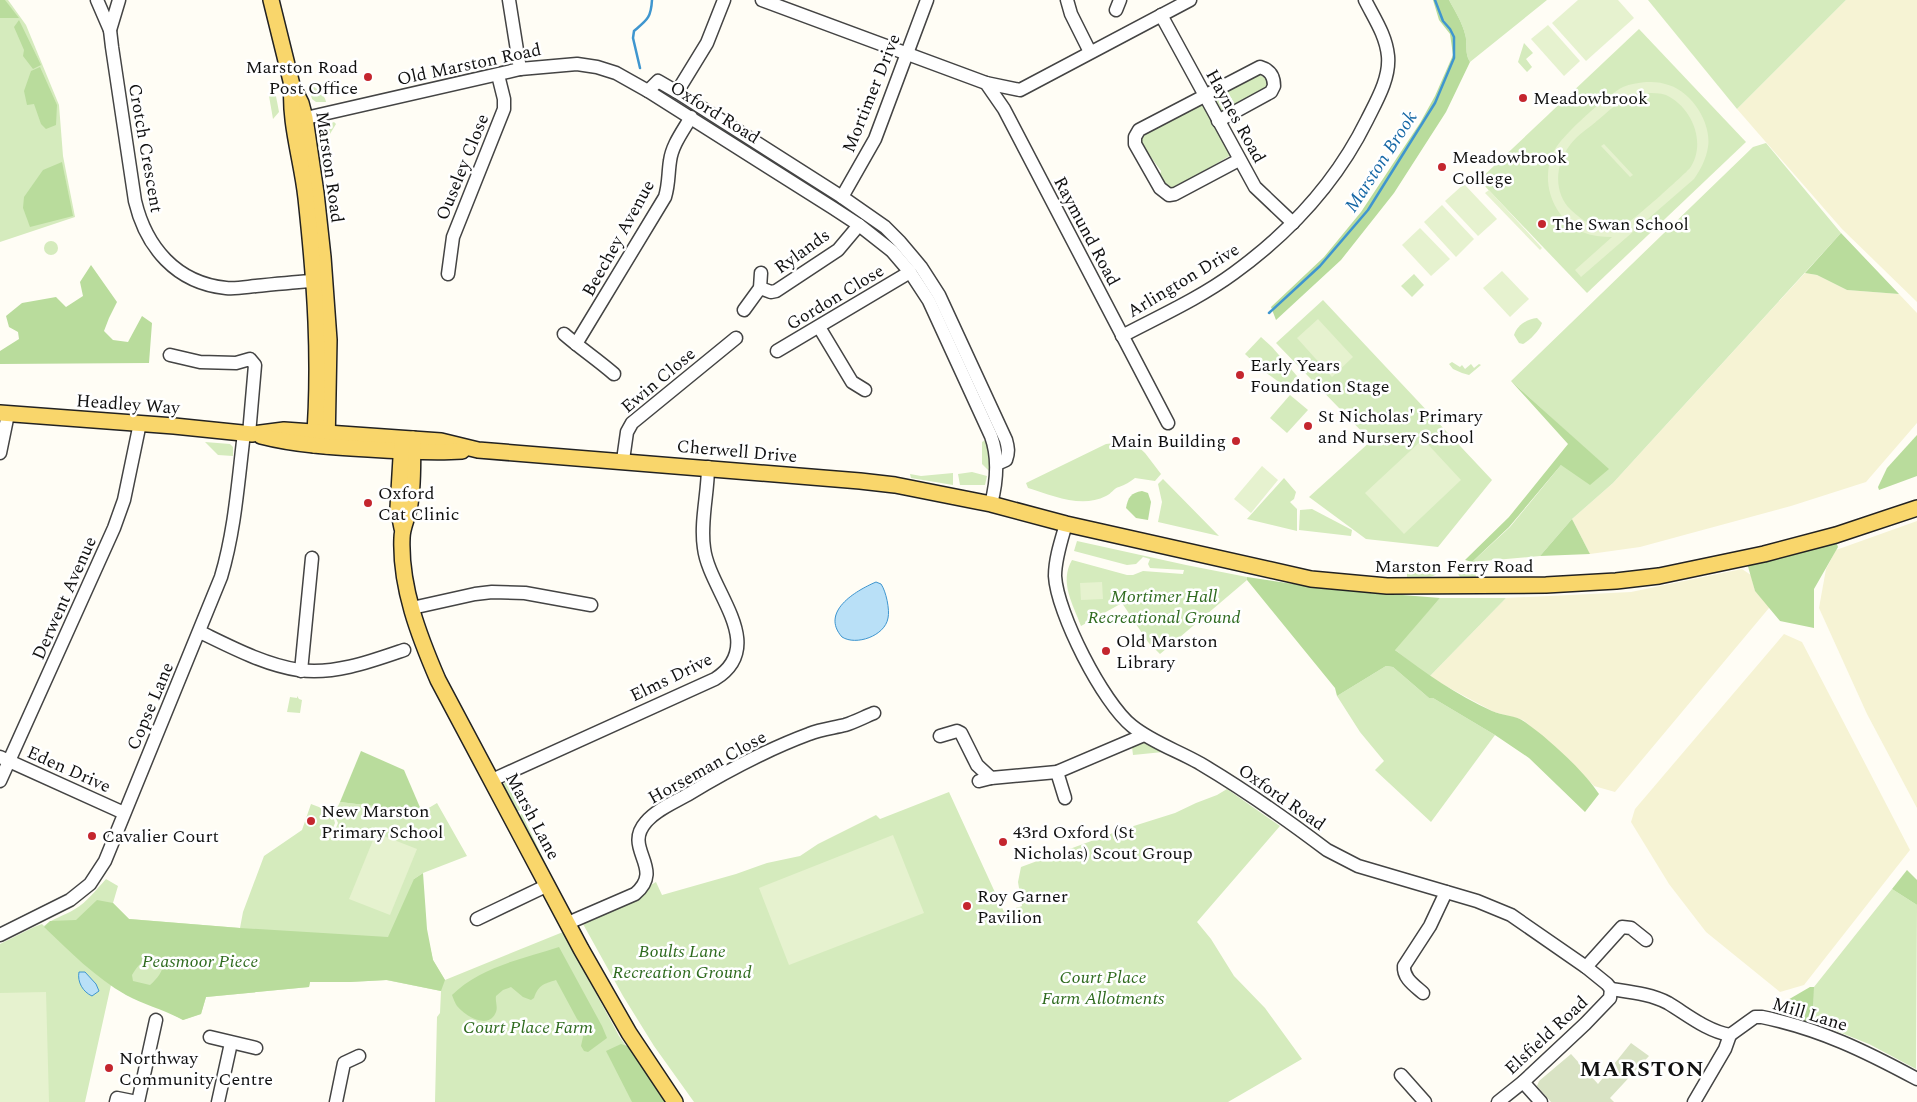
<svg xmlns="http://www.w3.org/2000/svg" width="1917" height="1102" viewBox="0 0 1917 1102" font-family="Spectral,serif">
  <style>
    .farmland { fill: #f6f3d4 }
    .green { fill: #d5ebbd }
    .forest { fill: #b9dc9c; fill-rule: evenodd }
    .cemetery { fill: #d9e3c4 }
    .pitch { fill: #e6f2cf; fill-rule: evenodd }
    .water { fill: #b9e0f7; stroke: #3f96cf }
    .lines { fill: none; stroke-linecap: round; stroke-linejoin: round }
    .stream { stroke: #3f96cf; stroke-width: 2.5 }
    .minor-casing { stroke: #444; stroke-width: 15 }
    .major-casing { stroke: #222; stroke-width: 18 }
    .minor { stroke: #fff; stroke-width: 12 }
    .major { stroke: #f9d66b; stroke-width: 15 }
    .poi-dot { fill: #c4262e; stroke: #fff; stroke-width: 2 }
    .labels { text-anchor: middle; stroke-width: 5; stroke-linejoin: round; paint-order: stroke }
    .street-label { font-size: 18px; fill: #111; stroke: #fff }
    .poi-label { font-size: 18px; fill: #111; stroke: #fff; text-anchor: start }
    .park-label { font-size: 18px; font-style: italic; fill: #2f6b1f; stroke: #fff }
    .water-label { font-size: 19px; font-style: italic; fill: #1768a6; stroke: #fff }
    .district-label { font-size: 22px; font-weight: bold; letter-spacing: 1px; fill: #111; stroke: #fff }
  </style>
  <rect width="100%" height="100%" fill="#fffdf5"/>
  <!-- farmland -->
  <g class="farmland">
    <polygon points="1846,0 1917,0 1917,302 1842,229 1737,109"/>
    <polygon points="1805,273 1817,275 1847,290 1899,294 1917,313 1917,423 1866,482 1791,506 1640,547 1590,554 1572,519 1613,483"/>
    <polygon points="1917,521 1917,808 1867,714 1819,608 1826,569 1836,550"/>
    <polygon points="1742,569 1751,575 1755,591 1769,605 1769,608 1615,792 1594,786 1566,757 1523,720 1494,712 1429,677 1506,598 1631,592"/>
    <polygon points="1784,634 1802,642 1910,850 1804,985 1780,992 1706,932 1669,884 1631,822 1635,809"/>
  </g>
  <!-- green -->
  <g class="green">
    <polygon points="0,0 8,0 26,25 59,105 63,156 75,217 0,242"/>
    <path d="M1449,0H1547L1470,62C1464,53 1468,43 1465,34C1462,22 1455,11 1449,0Z"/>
    <polygon points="1648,0 1846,0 1737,109"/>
    <polygon points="1639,29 1746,142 1587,293 1479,180"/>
    <polygon points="1524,43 1533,53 1526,59 1532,67 1527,72 1518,62"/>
    <polygon points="1258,74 1267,79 1267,88 1222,112 1219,111 1213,100 1214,97"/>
    <path d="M308,84C314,85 325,95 326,102H316L312,99Z"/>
    <polygon points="275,91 279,112 273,119 269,96"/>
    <path d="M1201,101L1231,155L1170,191L1165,190L1160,175L1161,171C1155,162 1140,145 1141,136Z"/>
    <polygon points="711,120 825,191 822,196 709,124"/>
    <polygon points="334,122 336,124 319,152 317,133 321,128"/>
    <polygon points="1766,143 1841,233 1613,483 1572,519 1540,556 1472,562 1510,527 1561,465 1608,469 1511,381 1753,147"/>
    <circle cx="51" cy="248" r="7"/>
    <polygon points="1414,274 1424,285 1412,297 1401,286"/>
    <polygon points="1323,300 1492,480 1438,547 1366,539 1309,497 1371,441 1276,343"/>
    <path d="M1537,318L1542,323C1540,330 1529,341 1523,344L1519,343L1514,335C1517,325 1527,319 1537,318Z"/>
    <polygon points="1261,337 1272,347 1297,376 1287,388 1261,369 1245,354"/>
    <polygon points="1452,362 1460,367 1462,365 1465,369 1471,364 1474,368 1479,364 1481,365 1469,375 1462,373 1453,369 1449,364"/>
    <polygon points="1290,395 1308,410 1287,433 1270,418"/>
    <polygon points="987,439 991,464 989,471 982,464 982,442"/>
    <path d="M1132,441L1145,453L1161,474L1155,481L1135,478C1130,482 1125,485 1119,487C1114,488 1111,494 1106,496C1081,509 1052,495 1028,488L1026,483L1106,444Z"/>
    <polygon points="205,442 230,444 233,447 233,456 218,455"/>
    <polygon points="972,472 987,476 985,485 960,485 958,474"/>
    <polygon points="953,473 953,485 911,478 910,474 921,476"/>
    <polygon points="1284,478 1296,492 1294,499 1290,502 1297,509 1297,531 1247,519"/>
    <polygon points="1163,479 1219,536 1158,522 1162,502 1158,484"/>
    <polygon points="1312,509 1352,530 1351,536 1299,530 1300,510"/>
    <path d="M1077,541L1186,565L1247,577V580L1160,654L1148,642L1122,603L1081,626C1073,604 1059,582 1072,560L1127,575H1133L1143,571L1183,574L1184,570L1150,568L1148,564L1150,559L1143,557L1136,564L1127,565L1074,551Z"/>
    <polygon points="1455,568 1475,570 1476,577 1474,580 1460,577"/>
    <path d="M1441,569C1434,581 1419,577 1407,577V572Z"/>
    <polygon points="1440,598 1506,598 1429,677 1394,649"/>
    <polygon points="1386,666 1393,667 1429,698 1433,698 1495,735 1431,822 1375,770 1384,761 1360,732 1337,696"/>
    <polygon points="297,696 299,699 302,700 300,713 287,712 290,697 297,698"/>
    <polygon points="1145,742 1163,752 1133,755 1132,747"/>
    <path d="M507,780C513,790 515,800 521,810L515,812L502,786Z"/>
    <polygon points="1227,789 1280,826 1197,922 1211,939 1234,976 1265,1008 1302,1059 1228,1102 694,1102 654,1046 623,996 583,924 656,882 662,895 736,874 767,863 800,856 818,844 876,815 880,819 949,792 1004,912 1022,906 1018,882 1021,867 1121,830 1175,813 1196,803 1217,795"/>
    <path d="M340,802L422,812L437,803L467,856L423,873L414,879L433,960L445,980L563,932L619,1036L666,1102H435L437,1017L440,1013L441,991L386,980L350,982H310L309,987L206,997L201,1014L183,1020L166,1011L127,995L111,985L85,1102H0V944L34,927L42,924L44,926C53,918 64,916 75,909C87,902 96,890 106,879L118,886L113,903L129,919L240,928L243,912L264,856L302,830L311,804L332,812L335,823L330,835L326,833L325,836L332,838L338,823L334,814Z"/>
    <polygon points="522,814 563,900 517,816"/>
    <polygon points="1892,889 1917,905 1916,1069 1869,1044 1814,1022 1814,987"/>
  </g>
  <!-- forest -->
  <g class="forest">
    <polygon points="0,0 5,0 19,18 0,18"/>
    <path d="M1433,0H1449C1455,11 1462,22 1465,34C1468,43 1464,53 1470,62L1446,112L1394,193L1341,260L1276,320L1271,307L1324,257L1361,212L1420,123L1435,96L1453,55L1450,34L1439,20Z"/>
    <polygon points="19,20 41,65 33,69 23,56 24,50 14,27"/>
    <polygon points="40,67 57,105 56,125 46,129 41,124 34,104 27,105 24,91 31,71"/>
    <polygon points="62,162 73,216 30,227 23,208 24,197 43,170"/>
    <polygon points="1841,233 1899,294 1847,290 1817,275 1805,273"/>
    <polygon points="91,265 117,302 109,318 104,331 113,340 128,342 142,316 152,323 149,363 0,364 0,351 19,339 18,332 9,327 6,316 22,303 56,297 66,307 83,296 80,282"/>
    <polygon points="1511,381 1609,469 1590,485 1561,465 1509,527 1472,562 1465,560 1509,517 1568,444"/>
    <polygon points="1917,435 1917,476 1879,490 1878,487 1887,468"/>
    <path d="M1142,491L1148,493L1151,502L1148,520L1136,518L1126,508C1128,497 1131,493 1142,491Z"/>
    <polygon points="1572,519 1590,554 1540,556"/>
    <polygon points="1836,541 1838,547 1814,589 1814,628 1780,621 1755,591 1747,563"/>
    <path d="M1247,577L1328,589L1440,598L1395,650C1425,673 1457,695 1492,711C1502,716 1516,715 1525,722C1549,739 1583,770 1599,794L1585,812L1529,758L1495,735L1433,698H1429L1393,667L1386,666L1337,696L1335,688L1247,580Z"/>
    <polygon points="361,751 404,770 422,812 340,802"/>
    <polygon points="1907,870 1917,880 1917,905 1892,889"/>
    <path d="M423,873L427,929L433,960L445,980L441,991L387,980L350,982H310L309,987L206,997L201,1014L183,1020C165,1010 144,1005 126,995C96,978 69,951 44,927L50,921L76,920L97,900L113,903L129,919L240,928L388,937L414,879ZM154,955L163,959C165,969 158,978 150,985L133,981L132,975C138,965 143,960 154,955Z"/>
    <path d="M559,947L602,1026L607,1038L588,1052L584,1051L581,1046L585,1028L577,1019L556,980C544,984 539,984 534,998L531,1000L523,997L511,987L503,990L496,996C495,1001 498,1007 496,1012C489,1030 466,1017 457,1006C455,1003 453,998 452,995C480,967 522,959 559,947Z"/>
    <polygon points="1810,987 1814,987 1813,1030 1777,1020 1786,1001"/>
    <polygon points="621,1044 630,1047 667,1102 632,1102 606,1051"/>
  </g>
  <!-- cemetery -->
  <polygon class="cemetery" points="1631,1043 1649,1056 1610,1098 1614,1102 1551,1102 1537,1086 1539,1081 1571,1054 1598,1084"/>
  <!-- pitch -->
  <g class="pitch">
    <polygon points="1578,0 1618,0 1634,18 1586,61 1552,23"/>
    <polygon points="1548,25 1580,61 1564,76 1531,39"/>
    <path d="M1646,82C1652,82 1659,82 1665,84C1690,89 1712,122 1708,147C1706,159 1701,169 1694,179L1581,277L1575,270L1612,237C1602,237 1592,236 1582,232C1553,218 1539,181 1554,151C1562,135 1607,95 1623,87C1630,84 1638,83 1646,82ZM1647,93C1653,93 1660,93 1666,95C1692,107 1707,143 1690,168C1685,174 1636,218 1630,221C1621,225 1610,227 1600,226C1589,226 1579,217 1571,210C1553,193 1555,164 1570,145C1577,135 1589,128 1598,120C1608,112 1617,102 1629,97C1634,94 1641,94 1647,93Z"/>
    <polygon points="1604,144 1633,175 1630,177 1601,146"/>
    <polygon points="1464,184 1497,219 1478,236 1445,201"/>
    <polygon points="1489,190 1542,248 1540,250 1485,193"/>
    <polygon points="1442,205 1474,239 1456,257 1424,222"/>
    <polygon points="1420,228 1450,259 1431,276 1402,245"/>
    <polygon points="1502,271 1529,299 1510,317 1483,288"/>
    <polygon points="1318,319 1353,357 1332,377 1297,338"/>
    <polygon points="1423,439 1461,480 1404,534 1365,493"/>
    <polygon points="1262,466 1278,480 1251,513 1234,499"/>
    <polygon points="1102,582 1103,599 1081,600 1080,583"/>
    <polygon points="376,833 417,849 390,915 349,899"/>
    <polygon points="893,835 924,913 789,965 759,888"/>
    <polygon points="46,992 49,1102 0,1102 0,993"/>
  </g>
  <!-- water -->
  <g class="water">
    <path d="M876,582L881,584C886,591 890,610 888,618C885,636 856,646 842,637C820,612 855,591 876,582Z"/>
    <path d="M79,972H85L96,984L99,991L92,996C83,992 77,982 79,972Z"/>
  </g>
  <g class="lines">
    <!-- stream -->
    <g class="stream">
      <path d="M640,68L633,38L634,31C647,20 651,18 652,0"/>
      <polyline points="1269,313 1320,266 1368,210 1435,103 1454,58 1454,37 1450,29 1443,21 1435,0"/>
    </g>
    <defs>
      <g id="minor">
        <polyline points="97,0 110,30"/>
        <path d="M119,0L110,30L112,47L135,201C146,247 176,283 226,288C236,289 246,287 256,286C276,284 295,282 314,281"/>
        <polyline points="509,0 520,69"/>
        <polyline points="762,0 986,83 1004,109 1168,423"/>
        <polyline points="1067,0 1071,14 1090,52"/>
        <polyline points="1116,10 1120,0"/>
        <polyline points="1161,15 1255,187 1293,223"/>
        <polyline points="986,83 1020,90 1190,0"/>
        <path d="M648,91L658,81L677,92L842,197L885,227L900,242L921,267L939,295L1006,440C1008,447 1009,452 1006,460L997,464"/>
        <polyline points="677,92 707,43 724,0"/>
        <path d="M297,120L520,69L577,64L597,67L616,73L648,91L833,208L859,225L892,251L910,272L929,301L991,436C999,458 997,481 991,504"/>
        <path d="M1218,121L1271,92L1274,86C1274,76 1270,70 1260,67L1139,130L1135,137V144L1160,188L1169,195L1175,194L1239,160"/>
        <polyline points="842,197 875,139 927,0"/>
        <polyline points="448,274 453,237 504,109 504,99 498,75"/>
        <polyline points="760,288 771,292 776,291 838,250 859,225"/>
        <polyline points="744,310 760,288 761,273"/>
        <polyline points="819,327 852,382 865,390"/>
        <path d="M564,334C580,348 598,360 614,374"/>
        <path d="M1122,336C1160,316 1200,298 1234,273C1289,233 1337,181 1367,120C1377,100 1390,78 1388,56C1386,35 1374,18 1365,0"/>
        <path d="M576,344L665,197C669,184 668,174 670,161C672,145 683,131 691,117"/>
        <polyline points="777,351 910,272"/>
        <polyline points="170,355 200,362 236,363 250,359 255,365 249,434"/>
        <polyline points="0,453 8,414"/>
        <polyline points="623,460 627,432 632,423 736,338"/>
        <path d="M1066,524C1061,541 1055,559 1055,576C1057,613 1103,703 1132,726C1153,743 1179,751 1201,764C1245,790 1286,819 1327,850L1358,866L1477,901L1511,915L1586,967L1607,984L1611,989"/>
        <polyline points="412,608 475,594 492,592 525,593 591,605"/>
        <path d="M200,632C231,647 265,665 299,670C334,675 372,661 404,650"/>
        <polyline points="301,671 312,558"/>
        <polyline points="940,736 957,731 961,733 977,765 991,778"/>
        <polyline points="0,757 124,813"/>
        <polyline points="1057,772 1065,798"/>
        <path d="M492,780L715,679C769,645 709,591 704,548C700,522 708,494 708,467"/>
        <polyline points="0,781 114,528 124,500 140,423"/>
        <polyline points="979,781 991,778 1057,772 1144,735"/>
        <polyline points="477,919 548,885"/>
        <path d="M568,923L635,894C666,868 622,849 646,822C656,810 673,803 687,795C725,772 766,750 809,734C821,729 833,728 845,725C855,722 864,717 874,713"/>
        <path d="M0,935L70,900L90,884L105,861L221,577C235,530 238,482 244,433"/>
        <polyline points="1586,967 1622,927 1631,928 1646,940"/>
        <path d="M1611,989C1630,992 1651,994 1668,1003C1688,1015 1707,1031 1730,1035L1755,1017H1762C1820,1029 1865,1051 1917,1079"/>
        <path d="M1423,993C1414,985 1403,978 1404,966L1430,926L1446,892"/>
        <polyline points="210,1037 256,1048"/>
        <polyline points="1401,1075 1425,1102"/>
        <polyline points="1523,1082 1541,1102"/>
        <polyline points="116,1102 117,1098 137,1102"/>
        <polyline points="138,1102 156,1020"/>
        <polyline points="218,1102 231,1043"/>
        <polyline points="336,1102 344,1063 359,1056"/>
        <polyline points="1498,1102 1523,1082 1585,1024 1610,998 1611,989"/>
        <polyline points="1694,1102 1725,1049 1730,1035"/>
      </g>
      <g id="major">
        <polyline points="271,0 292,85 301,103 305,118 316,193 323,257 329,340 327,446"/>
        <path d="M292,85C289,123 302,160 306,198C315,281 321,362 314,445"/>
        <polyline points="0,413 174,426 252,434 284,430 441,441 478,450 860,481 895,485 991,504 1066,524 1311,579 1387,586 1546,585 1616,581 1659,576 1764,554 1836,535 1917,508"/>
        <path d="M261,436C296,445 332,447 368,449C399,451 431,453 462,451"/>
        <path d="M413,439C412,462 414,487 409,509C407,519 402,528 402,538C400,587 419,636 438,680L581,949L629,1033L675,1102"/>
        <polyline points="402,441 398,508 402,528"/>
      </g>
    </defs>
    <!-- minor casing -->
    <use href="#minor" class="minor-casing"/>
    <!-- major casing -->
    <use href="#major" class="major-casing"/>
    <!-- minor -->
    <use href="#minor" class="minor"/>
    <!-- major -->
    <use href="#major" class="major"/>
  </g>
  <!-- markers -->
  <g class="poi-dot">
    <circle cx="368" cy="77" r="5"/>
    <circle cx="1523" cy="98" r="5"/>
    <circle cx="1442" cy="167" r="5"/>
    <circle cx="1542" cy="224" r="5"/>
    <circle cx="1240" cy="375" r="5"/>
    <circle cx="1308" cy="426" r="5"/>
    <circle cx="1236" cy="441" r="5"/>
    <circle cx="368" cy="503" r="5"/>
    <circle cx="1106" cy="651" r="5"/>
    <circle cx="311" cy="821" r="5"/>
    <circle cx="92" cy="836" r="5"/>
    <circle cx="1003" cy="842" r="5"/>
    <circle cx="967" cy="906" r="5"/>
    <circle cx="109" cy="1068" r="5"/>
  </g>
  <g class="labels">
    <!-- street labels -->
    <g class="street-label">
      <text transform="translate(469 64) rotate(-12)" y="6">Old Marston Road</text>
      <text transform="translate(871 93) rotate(-68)" y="6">Mortimer Drive</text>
      <text transform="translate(715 112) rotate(32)" y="6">Oxford Road</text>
      <text transform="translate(1236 116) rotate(61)" y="6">Haynes Road</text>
      <text transform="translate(146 148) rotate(80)" y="6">Crotch Crescent</text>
      <text transform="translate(330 167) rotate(82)" y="6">Marston Road</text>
      <text transform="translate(462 167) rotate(-68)" y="6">Ouseley Close</text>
      <text transform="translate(1087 231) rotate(62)" y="6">Raymund Road</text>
      <text transform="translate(618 238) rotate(-61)" y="6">Beechey Avenue</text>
      <text transform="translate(802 251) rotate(-36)" y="6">Rylands</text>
      <text transform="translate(1183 280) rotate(-31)" y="6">Arlington Drive</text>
      <text transform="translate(835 297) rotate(-31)" y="6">Gordon Close</text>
      <text transform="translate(658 380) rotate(-40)" y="6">Ewin Close</text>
      <text transform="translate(128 404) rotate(4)" y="6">Headley Way</text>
      <text transform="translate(737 451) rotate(5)" y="6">Cherwell Drive</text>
      <text x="1454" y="572">Marston Ferry Road</text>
      <text transform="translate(64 598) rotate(-66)" y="6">Derwent Avenue</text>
      <text transform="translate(671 677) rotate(-26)" y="6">Elms Drive</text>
      <text transform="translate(150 706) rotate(-67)" y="6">Copse Lane</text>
      <text transform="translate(707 767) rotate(-29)" y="6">Horseman Close</text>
      <text transform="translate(69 769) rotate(24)" y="6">Eden Drive</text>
      <text transform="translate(1282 797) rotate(35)" y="6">Oxford Road</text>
      <text transform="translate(533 816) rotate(62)" y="6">Marsh Lane</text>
      <text transform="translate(1810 1014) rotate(17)" y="6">Mill Lane</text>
      <text transform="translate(1546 1035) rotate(-43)" y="6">Elsfield Road</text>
    </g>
    <!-- poi labels -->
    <g class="poi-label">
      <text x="358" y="73" text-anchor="end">Marston Road<tspan x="358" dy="21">Post Office</tspan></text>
      <text x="1533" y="104">Meadowbrook</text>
      <text x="1452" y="163">Meadowbrook<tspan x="1452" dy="21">College</tspan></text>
      <text x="1552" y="230">The Swan School</text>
      <text x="1250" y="371">Early Years<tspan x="1250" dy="21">Foundation Stage</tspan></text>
      <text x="1318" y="422">St Nicholas' Primary<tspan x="1318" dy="21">and Nursery School</tspan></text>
      <text x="1226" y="447" text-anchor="end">Main Building</text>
      <text x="378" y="499">Oxford<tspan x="378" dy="21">Cat Clinic</tspan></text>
      <text x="1116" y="647">Old Marston<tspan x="1116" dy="21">Library</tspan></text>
      <text x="321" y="817">New Marston<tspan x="321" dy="21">Primary School</tspan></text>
      <text x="1013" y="838">43rd Oxford (St<tspan x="1013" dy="21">Nicholas) Scout Group</tspan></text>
      <text x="102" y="842">Cavalier Court</text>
      <text x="977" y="902">Roy Garner<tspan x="977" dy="21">Pavilion</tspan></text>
      <text x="119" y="1064">Northway<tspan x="119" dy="21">Community Centre</tspan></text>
    </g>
    <!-- park labels -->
    <g class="park-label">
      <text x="1164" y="602">Mortimer Hall<tspan x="1164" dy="21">Recreational Ground</tspan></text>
      <text x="682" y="957">Boults Lane<tspan x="682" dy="21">Recreation Ground</tspan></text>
      <text x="200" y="967">Peasmoor Piece</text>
      <text x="1103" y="983">Court Place<tspan x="1103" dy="21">Farm Allotments</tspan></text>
      <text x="528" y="1033">Court Place Farm</text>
    </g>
    <!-- water labels -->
    <g class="water-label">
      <text transform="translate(1380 161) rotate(-57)" y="7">Marston Brook</text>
    </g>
    <!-- district labels -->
    <g class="district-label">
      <text x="1642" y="1076">MARSTON</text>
    </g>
  </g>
</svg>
